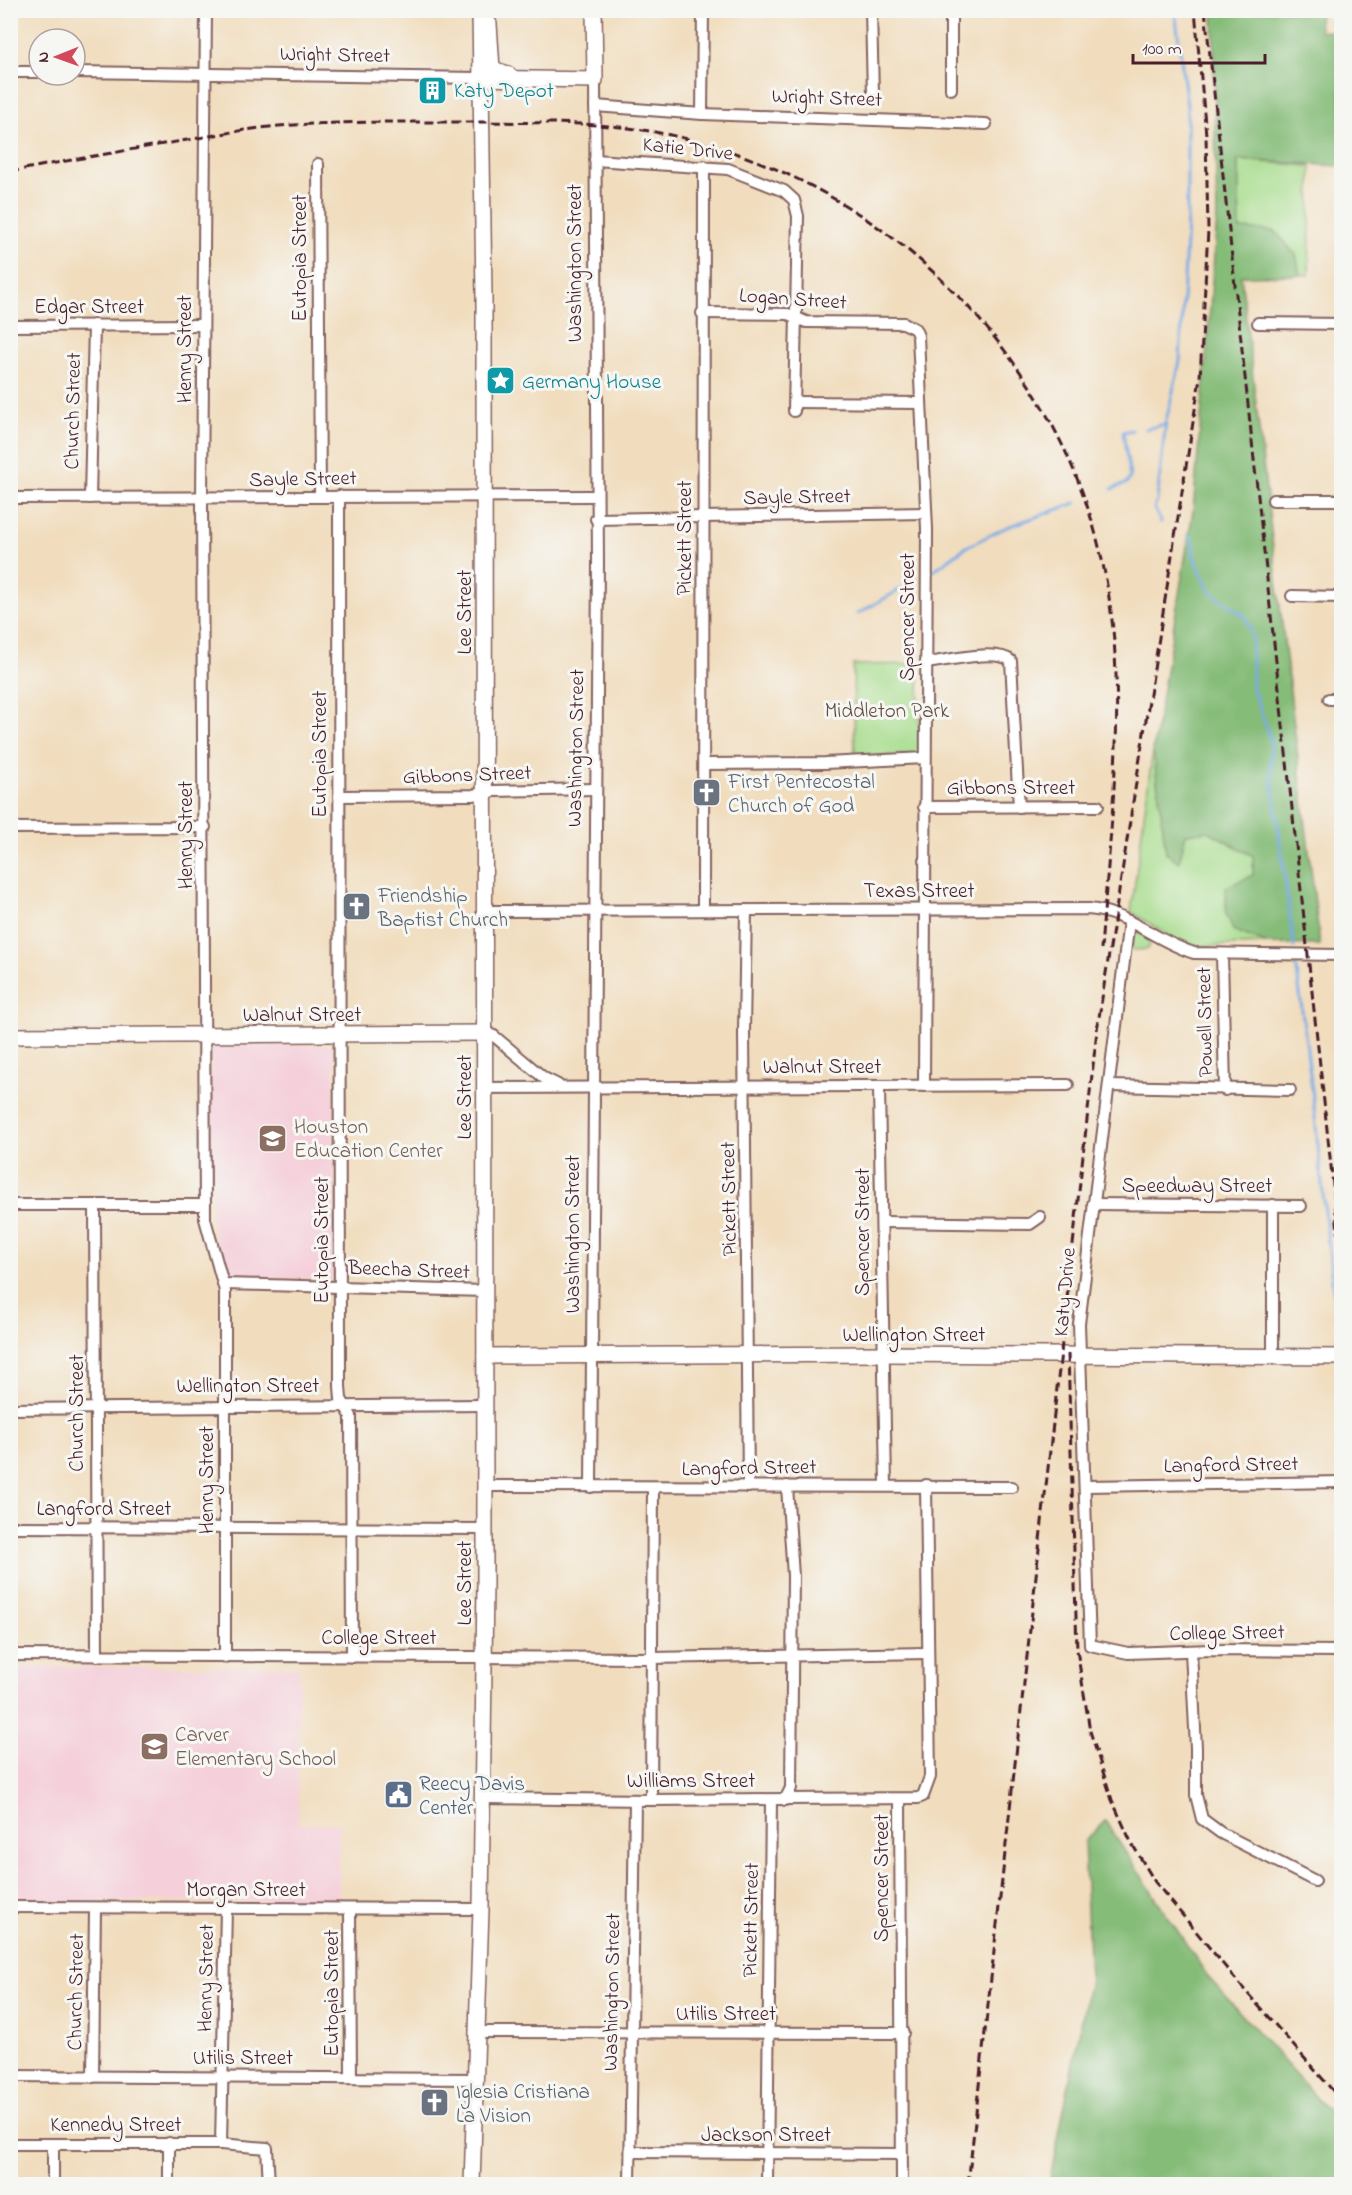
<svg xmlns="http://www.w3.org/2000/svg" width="1352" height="2195" viewBox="0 0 1352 2195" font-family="'Indie Flower',sans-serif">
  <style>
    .built { fill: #f5cfda }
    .green { fill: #a7dd8d; stroke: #787e5c; stroke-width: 1.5 }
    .forest { fill: #85bc78; stroke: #686e52; stroke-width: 1.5 }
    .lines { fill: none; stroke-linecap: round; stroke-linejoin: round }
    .stream { stroke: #79aae4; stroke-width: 3 }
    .street-casing { stroke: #84625e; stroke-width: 14 }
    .secondary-casing { stroke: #84625e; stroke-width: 18 }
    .street { stroke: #fff; stroke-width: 10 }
    .secondary { stroke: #fff; stroke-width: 15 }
    .rail { stroke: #4a1f2b; stroke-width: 3; stroke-dasharray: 9 4.5; stroke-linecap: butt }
    .labels { text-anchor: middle; stroke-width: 6; stroke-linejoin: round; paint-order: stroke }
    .street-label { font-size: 21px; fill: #4a1f2b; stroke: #f6f6f2 }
    .culture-label { font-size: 21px; fill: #0d838f; stroke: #f6f6f2; text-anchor: start }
    .park-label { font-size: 21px; fill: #614e44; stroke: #f6f6f2 }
    .worship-label { font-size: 21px; fill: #5b616d; stroke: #f6f6f2; text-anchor: start }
    .education-label { font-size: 21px; fill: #785e54; stroke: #f6f6f2; text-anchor: start }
    .service-label { font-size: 21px; fill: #4e5e75; stroke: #f6f6f2; text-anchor: start }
  </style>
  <rect width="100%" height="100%" fill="#f6f6f2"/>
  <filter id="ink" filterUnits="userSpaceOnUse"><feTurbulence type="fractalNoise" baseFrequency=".0167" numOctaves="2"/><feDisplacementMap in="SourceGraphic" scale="12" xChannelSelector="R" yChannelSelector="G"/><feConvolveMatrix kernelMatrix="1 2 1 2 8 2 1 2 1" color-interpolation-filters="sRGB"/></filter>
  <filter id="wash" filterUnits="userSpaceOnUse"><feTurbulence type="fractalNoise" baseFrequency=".008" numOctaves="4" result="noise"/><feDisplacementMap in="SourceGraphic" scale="24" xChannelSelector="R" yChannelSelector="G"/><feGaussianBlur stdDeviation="1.35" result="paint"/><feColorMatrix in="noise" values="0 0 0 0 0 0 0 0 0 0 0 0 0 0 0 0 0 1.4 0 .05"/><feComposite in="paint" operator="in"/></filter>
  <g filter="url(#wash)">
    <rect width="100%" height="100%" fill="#f1ddbe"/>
    <!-- built -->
    <g class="built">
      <polygon points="334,1045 335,1279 230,1278 212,1231 211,1046"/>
      <polygon points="11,1667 299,1667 298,1824 339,1824 339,1902 11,1901"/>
    </g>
    <!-- green -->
    <g class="green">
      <polygon points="1238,160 1311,166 1309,275 1300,275 1296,255 1240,229"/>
      <polygon points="919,664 920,755 855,756 853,665"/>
      <polygon points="1153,749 1166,852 1186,834 1208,831 1254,856 1254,875 1233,930 1268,944 1200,946 1182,944 1131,912"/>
      <polygon points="1138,932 1151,940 1148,949 1133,950 1131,945 1132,934"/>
    </g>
    <!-- forest -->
    <g class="forest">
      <polygon points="1213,11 1319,11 1320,31 1341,32 1341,166 1238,160 1240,229 1275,231 1296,255 1300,275 1241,276 1320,945 1268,944 1233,930 1226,913 1226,887 1253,875 1253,856 1208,831 1186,834 1179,862 1166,852 1153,749 1193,511 1207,347 1217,217"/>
      <polygon points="1105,1821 1208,1977 1341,2125 1341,2184 1049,2184 1090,1979 1084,1842"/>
    </g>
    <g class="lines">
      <!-- stream -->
      <g class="stream">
        <polyline points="1146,429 1166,424"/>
        <polyline points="1112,489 1127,483 1130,477 1123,432 1132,430"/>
        <polyline points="1161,522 1154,508 1157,501 1166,421 1180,361 1187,220 1187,106 1175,10"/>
        <polyline points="1188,535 1192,541 1194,557 1210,592 1245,616 1252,635 1252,686 1271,741 1271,773 1294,947"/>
        <polyline points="933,571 966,547 1007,527 1076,503"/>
        <polyline points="857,614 917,580"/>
        <polyline points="1296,962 1313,1098 1336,1317"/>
      </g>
    </g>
  </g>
  <g filter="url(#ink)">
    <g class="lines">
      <defs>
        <g id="street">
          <polyline points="206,10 202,498 205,1219 225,1291 225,1657"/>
          <polyline points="871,10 873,94"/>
          <polyline points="10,72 39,72"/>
          <polyline points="75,72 479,78"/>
          <polyline points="951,89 951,10"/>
          <polyline points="595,106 702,114 986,124"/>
          <polyline points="702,114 703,10"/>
          <polyline points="595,160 728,169 784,191 794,200 798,216 794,411"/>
          <polyline points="318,164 320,496"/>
          <polyline points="702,313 788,314 806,322 904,323 915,329 918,336 927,529 924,1086"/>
          <polyline points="1258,323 1342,324"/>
          <polyline points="10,326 203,325"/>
          <polyline points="795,402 921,403"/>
          <polyline points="339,496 340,1386 341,1399 351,1416 352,1657"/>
          <polyline points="10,498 596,496"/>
          <polyline points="90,498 94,325"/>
          <polyline points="1273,500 1342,500"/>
          <polyline points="596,519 926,513"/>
          <polyline points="1292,596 1342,597"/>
          <path d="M926,663C946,661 997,648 1011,661L1019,807"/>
          <polyline points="1329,699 1342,699"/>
          <polyline points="704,764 825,763 925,758"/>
          <polyline points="339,796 473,795 493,791 596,789"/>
          <polyline points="924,807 1098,806"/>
          <polyline points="10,828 205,827"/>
          <polyline points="703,910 704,166"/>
          <polyline points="746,910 744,1032 748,1487"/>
          <path d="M486,911L1089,909C1127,912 1157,942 1194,953L1342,955"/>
          <polyline points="1129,921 1079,1324 1090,1645 1128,1653 1211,1650 1342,1651"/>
          <polyline points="1222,954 1225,1090"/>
          <polyline points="485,1033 494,1036 544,1078 558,1085"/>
          <polyline points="1109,1086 1290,1090"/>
          <polyline points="879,1087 886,1486"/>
          <polyline points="484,1088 1068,1085"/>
          <polyline points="1093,1204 1301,1206"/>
          <polyline points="10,1205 205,1205"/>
          <polyline points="95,1205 97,1656"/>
          <polyline points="883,1222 1030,1224 1040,1217"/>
          <polyline points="224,1284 485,1291"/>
          <polyline points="1273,1357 1273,1205"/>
          <polyline points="10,1409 485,1405"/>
          <polyline points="485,1486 1012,1487"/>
          <polyline points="1086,1486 1342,1482"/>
          <polyline points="591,1487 598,564 595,80"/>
          <polyline points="10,1527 485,1529"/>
          <polyline points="1191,1651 1196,1748 1196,1795 1202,1819 1221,1833 1315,1881"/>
          <polyline points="10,1655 652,1658 927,1653"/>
          <polyline points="483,1798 651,1800 918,1798 923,1796 930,1777 926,1485"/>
          <polyline points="900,1799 902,2184"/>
          <polyline points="651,1800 653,1488"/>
          <polyline points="785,1800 791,1788 793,1576 787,1486"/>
          <polyline points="10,1907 481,1909"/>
          <polyline points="226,1909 221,2144 267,2148 269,2184"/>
          <polyline points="350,1909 351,2077"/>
          <polyline points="478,2032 903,2033"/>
          <polyline points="10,2076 475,2079"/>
          <polyline points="93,2077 95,1908"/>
          <polyline points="10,2144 221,2144"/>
          <polyline points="631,2152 902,2154"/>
          <polyline points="53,2184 53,2144"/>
          <polyline points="169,2184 169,2143"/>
          <polyline points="630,2184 635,1800"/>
          <polyline points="767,2184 771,1800"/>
        </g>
        <g id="secondary">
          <polyline points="489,24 492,69 508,74"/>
          <polyline points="479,78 595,80 594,10"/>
          <polyline points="10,1036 485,1033"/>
          <polyline points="485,1356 882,1354 1342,1357"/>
          <polyline points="472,2184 481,1909 485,1583 484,297 480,10"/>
        </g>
      </defs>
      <!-- street casing -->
      <use href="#street" class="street-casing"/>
      <!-- secondary casing -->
      <use href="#secondary" class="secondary-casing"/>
      <!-- street -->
      <use href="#street" class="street"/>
      <!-- secondary -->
      <use href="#secondary" class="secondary"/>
      <!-- rail -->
      <g class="rail">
        <polyline points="1205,10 1342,1267"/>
        <path d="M10,172C63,161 117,152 170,143C206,137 243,129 279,126C348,121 415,122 483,122C534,123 586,122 636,129C857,160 1049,335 1100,551C1131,680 1111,818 1101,949"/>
        <polyline points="1068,1354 1077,1650 1090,1731 1112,1800 1131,1842 1155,1882 1242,1987 1342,2101"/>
        <polyline points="968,2184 1097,1030 1200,378 1208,230 1206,135 1195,10"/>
      </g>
    </g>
  </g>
  <!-- icons -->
  <defs>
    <symbol id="building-square" viewBox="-11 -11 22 22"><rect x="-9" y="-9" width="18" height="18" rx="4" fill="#0f9aa8" stroke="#f6f6f2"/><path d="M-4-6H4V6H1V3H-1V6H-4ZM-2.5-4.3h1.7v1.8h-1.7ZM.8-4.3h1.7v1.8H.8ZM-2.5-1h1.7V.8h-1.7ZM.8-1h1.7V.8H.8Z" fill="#fff"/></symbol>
    <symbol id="sight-square" viewBox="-11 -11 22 22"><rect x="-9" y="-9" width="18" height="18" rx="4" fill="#0f9aa8" stroke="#f6f6f2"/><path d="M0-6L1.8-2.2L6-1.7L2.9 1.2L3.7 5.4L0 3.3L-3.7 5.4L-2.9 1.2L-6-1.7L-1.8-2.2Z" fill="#fff"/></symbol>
    <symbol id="church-square" viewBox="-11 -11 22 22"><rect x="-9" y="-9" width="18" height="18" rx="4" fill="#6b7280" stroke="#f6f6f2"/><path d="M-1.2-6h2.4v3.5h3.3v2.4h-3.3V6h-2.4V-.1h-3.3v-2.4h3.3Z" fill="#fff"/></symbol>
    <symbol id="school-square" viewBox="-11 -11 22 22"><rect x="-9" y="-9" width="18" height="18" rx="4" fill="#8d6e63" stroke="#f6f6f2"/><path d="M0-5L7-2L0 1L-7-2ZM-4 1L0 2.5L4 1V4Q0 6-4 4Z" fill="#fff"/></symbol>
    <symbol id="civic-square" viewBox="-11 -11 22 22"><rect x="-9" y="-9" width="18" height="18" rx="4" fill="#5c6f8a" stroke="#f6f6f2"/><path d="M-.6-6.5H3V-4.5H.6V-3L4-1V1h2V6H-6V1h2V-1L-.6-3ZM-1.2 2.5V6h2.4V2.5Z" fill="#fff"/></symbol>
  </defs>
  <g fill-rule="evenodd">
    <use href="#building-square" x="416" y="74" width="33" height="33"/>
    <use href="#sight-square" x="484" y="364" width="33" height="33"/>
    <use href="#church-square" x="690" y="776" width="33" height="33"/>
    <use href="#church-square" x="340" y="890" width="33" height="33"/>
    <use href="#school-square" x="256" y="1122" width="33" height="33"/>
    <use href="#school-square" x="138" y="1730" width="33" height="33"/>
    <use href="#civic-square" x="382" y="1778" width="33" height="33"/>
    <use href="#church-square" x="418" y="2086" width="33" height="33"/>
  </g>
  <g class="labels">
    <!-- street labels -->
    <g class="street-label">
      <text transform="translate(335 54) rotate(1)" y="7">Wright Street</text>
      <text transform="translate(827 97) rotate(2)" y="7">Wright Street</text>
      <text transform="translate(688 148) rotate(6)" y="7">Katie Drive</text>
      <text transform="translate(299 258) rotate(-90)" y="7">Eutopia Street</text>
      <text transform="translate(574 263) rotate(-90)" y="7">Washington Street</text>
      <text transform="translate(793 298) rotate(4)" y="7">Logan Street</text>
      <text x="89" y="313">Edgar Street</text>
      <text transform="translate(184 349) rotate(-90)" y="7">Henry Street</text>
      <text transform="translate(72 411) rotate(-89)" y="7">Church Street</text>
      <text transform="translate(303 478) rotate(-1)" y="7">Sayle Street</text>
      <text transform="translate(797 496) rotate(-1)" y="7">Sayle Street</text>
      <text transform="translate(684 538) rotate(-90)" y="7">Pickett Street</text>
      <text transform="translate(464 612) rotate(-90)" y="7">Lee Street</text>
      <text transform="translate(907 617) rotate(-90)" y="7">Spencer Street</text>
      <text transform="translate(575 748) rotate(-89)" y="7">Washington Street</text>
      <text transform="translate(319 754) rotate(-90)" y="7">Eutopia Street</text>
      <text transform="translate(467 774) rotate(-2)" y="7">Gibbons Street</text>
      <text x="1011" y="794">Gibbons Street</text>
      <text transform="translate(185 835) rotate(-90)" y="7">Henry Street</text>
      <text x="919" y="897">Texas Street</text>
      <text x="302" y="1021">Walnut Street</text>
      <text transform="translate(1204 1022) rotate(-91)" y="7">Powell Street</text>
      <text x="822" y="1073">Walnut Street</text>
      <text transform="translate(464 1097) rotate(-90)" y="7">Lee Street</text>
      <text x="1197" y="1192">Speedway Street</text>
      <text transform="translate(728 1199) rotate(-91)" y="7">Pickett Street</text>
      <text transform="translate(862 1232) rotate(-90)" y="7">Spencer Street</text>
      <text transform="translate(572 1234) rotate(-90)" y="7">Washington Street</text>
      <text transform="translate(321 1240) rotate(-90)" y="7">Eutopia Street</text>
      <text transform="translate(409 1269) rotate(2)" y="7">Beecha Street</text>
      <text transform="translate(1064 1292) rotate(-85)" y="7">Katy Drive</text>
      <text x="914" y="1341">Wellington Street</text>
      <text x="248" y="1392">Wellington Street</text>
      <text transform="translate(76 1413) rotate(-90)" y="7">Church Street</text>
      <text transform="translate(1231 1464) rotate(-1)" y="7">Langford Street</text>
      <text transform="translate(749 1467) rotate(-1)" y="7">Langford Street</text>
      <text transform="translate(206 1480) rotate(-90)" y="7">Henry Street</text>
      <text x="104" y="1515">Langford Street</text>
      <text transform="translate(464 1583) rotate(-90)" y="7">Lee Street</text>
      <text transform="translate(1227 1632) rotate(-1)" y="7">College Street</text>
      <text x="379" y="1644">College Street</text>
      <text x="691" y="1787">Williams Street</text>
      <text transform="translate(881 1878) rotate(-90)" y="7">Spencer Street</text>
      <text x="246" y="1896">Morgan Street</text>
      <text transform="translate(750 1920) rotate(-89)" y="7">Pickett Street</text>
      <text transform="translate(205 1978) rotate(-89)" y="7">Henry Street</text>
      <text transform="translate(75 1992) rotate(-89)" y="7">Church Street</text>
      <text transform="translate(611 1992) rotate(-89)" y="7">Washington Street</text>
      <text transform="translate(331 1993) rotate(-90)" y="7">Eutopia Street</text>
      <text x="726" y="2020">Utilis Street</text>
      <text x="243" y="2064">Utilis Street</text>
      <text x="116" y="2131">Kennedy Street</text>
      <text x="766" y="2141">Jackson Street</text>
    </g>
    <!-- culture labels -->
    <g class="culture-label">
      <text x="454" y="97">Katy Depot</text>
      <text x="522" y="388">Germany House</text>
    </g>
    <!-- park labels -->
    <g class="park-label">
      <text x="887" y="717">Middleton Park</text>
    </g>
    <!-- worship labels -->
    <g class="worship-label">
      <text x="728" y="788">First Pentecostal<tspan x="728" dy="24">Church of God</tspan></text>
      <text x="378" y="902">Friendship<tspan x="378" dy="24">Baptist Church</tspan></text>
      <text x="456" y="2098">Iglesia Cristiana<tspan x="456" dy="24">La Vision</tspan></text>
    </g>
    <!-- education labels -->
    <g class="education-label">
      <text x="294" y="1133">Houston<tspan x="294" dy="24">Education Center</tspan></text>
      <text x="175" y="1741">Carver<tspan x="175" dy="24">Elementary School</tspan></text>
    </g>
    <!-- service labels -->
    <g class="service-label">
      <text x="419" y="1790">Reecy Davis<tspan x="419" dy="24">Center</tspan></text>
    </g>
  </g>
  <!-- margin -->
  <rect width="1352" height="2195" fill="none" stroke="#f6f6f2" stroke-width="36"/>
  <!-- north arrow -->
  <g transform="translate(57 57) rotate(269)"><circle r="28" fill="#f6f6f2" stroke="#b1a0a2" stroke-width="1.5"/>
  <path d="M0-4.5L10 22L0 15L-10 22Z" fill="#d1495b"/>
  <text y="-9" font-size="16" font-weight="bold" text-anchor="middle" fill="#4a1f2b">N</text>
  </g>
  <!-- scale -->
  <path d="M1133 54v9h132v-9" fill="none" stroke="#4a1f2b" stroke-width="3"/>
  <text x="1142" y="54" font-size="18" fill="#4a1f2b" stroke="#f6f6f2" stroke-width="4.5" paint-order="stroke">100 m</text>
</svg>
